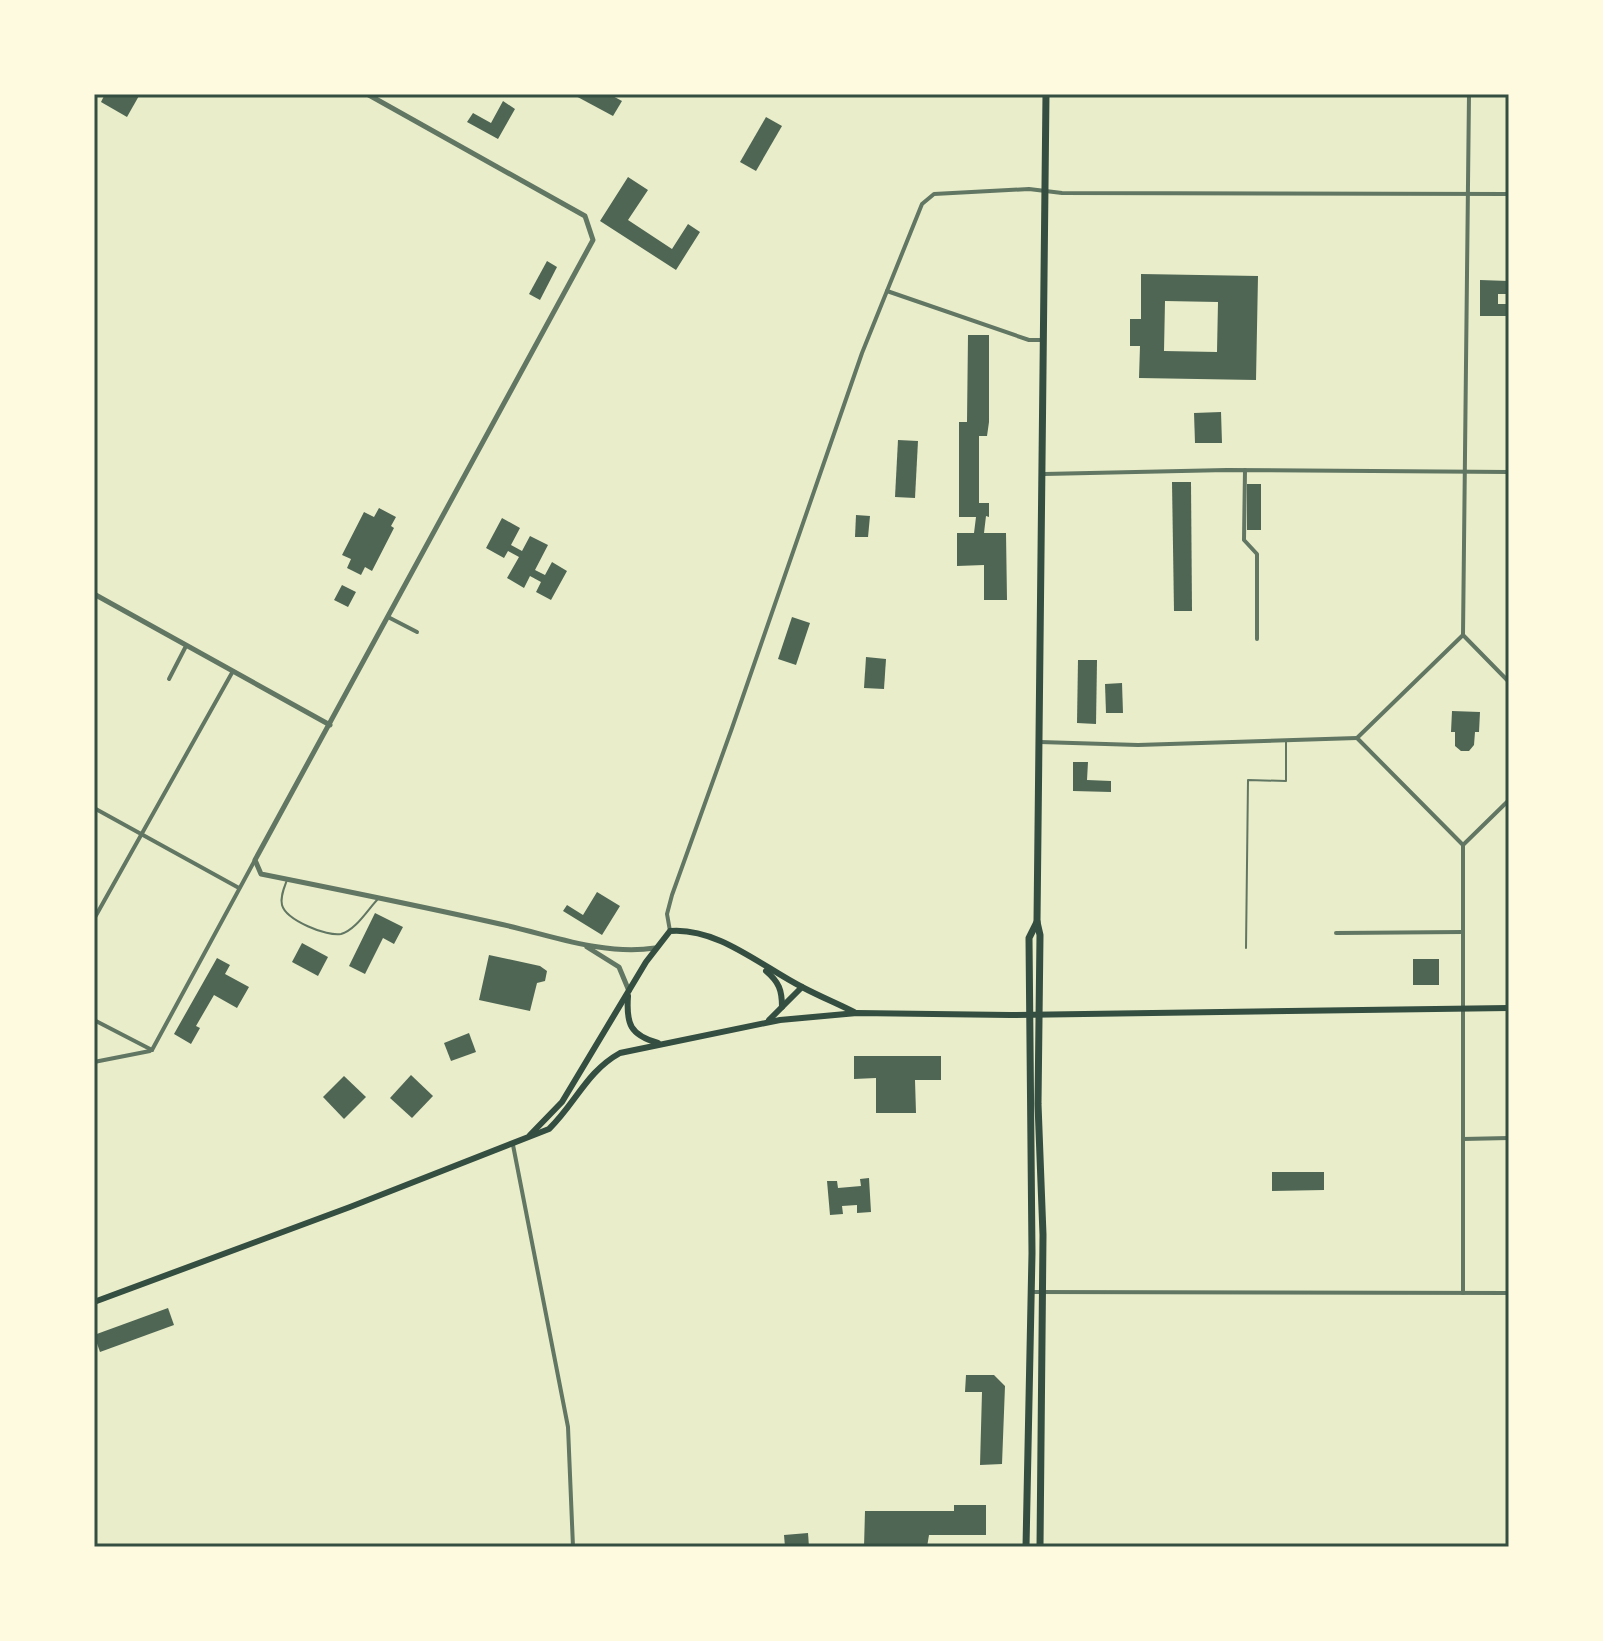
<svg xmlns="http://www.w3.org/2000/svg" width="1603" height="1641" viewBox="0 0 1603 1641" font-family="Overpass,sans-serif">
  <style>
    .building { fill: #4f6655; fill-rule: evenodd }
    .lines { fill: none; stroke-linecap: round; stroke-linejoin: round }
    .service { stroke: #617663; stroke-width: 2 }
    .minor { stroke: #617663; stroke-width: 4 }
    .tertiary { stroke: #617663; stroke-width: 5 }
    .secondary { stroke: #344e41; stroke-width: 6 }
    .primary { stroke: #344e41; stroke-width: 7 }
    .neatline { fill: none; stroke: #344e41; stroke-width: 3 }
  </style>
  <rect width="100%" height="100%" fill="#e9edc9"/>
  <!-- building -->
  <g class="building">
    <polygon points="105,94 140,94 127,117 101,102"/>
    <polygon points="572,94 609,94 622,101 613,116"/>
    <polygon points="503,101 515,109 498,139 467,122 473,113 491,123"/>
    <polygon points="766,117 782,126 756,171 740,162"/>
    <polygon points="628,177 648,190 628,220 672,249 688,224 700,232 676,270 600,221"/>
    <polygon points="547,261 557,267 540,300 529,294"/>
    <path d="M1141,274L1258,276L1256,380L1139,378L1140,346H1130V319H1141ZM1165,301L1218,302L1217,352L1164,351Z"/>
    <polygon points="1480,280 1509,281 1509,294 1498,294 1498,304 1509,304 1508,316 1480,316"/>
    <polygon points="968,335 989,335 989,422 987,436 979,436 979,503 989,503 989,517 986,516 984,533 1006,533 1007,600 984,600 984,565 957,566 957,533 974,533 976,517 959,517 959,422 967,422"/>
    <polygon points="1221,412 1222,443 1195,443 1194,413"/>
    <polygon points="898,440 918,441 915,498 895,497"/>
    <polygon points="1172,482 1191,482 1192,611 1174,611"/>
    <rect x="1247" y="484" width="14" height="46"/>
    <polygon points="379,508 396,517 391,526 394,528 372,571 365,567 361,575 347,568 351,559 342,555 364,512 374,517"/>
    <polygon points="856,515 870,516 868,537 855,537"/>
    <polygon points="502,518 520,528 511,545 522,551 530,536 548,545 535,570 545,575 552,562 567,571 551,600 536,592 541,582 530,576 524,588 507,578 519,557 508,551 504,558 486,548"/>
    <polygon points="342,585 356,592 348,607 334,600"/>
    <polygon points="792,617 810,623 796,665 778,659"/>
    <polygon points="866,657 886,659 884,689 864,688"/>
    <polygon points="1078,660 1097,660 1096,724 1077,723"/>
    <polygon points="1122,683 1123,713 1106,713 1105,684"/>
    <polygon points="1452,711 1480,712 1479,732 1475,732 1474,745 1469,751 1461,751 1455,746 1455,732 1451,732"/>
    <polygon points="1073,762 1088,762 1087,780 1111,781 1111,792 1073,791"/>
    <polygon points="597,892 620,906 602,935 563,911 567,905 583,915"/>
    <polygon points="375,913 403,927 394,944 383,938 365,974 349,966"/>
    <polygon points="302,943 328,957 318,976 292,962"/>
    <polygon points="489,955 540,966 547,971 545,981 537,983 530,1011 479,1000"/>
    <polygon points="217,958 230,965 225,974 249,987 237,1008 214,995 196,1026 200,1028 191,1044 174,1034"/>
    <rect x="1413" y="959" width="26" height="26"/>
    <polygon points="469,1033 476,1052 451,1061 444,1043"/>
    <polygon points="854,1056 941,1056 941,1080 915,1080 916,1113 876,1113 876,1078 854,1079"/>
    <polygon points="411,1075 433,1096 412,1118 390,1098"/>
    <polygon points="344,1076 366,1097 344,1119 323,1097"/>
    <polygon points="1272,1172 1324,1172 1324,1190 1272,1191"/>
    <polygon points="869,1178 871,1212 857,1213 857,1205 842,1206 843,1214 830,1215 827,1181 837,1181 838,1188 861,1186 860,1179"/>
    <polygon points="168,1308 174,1325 100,1352 94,1335"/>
    <polygon points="966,1375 994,1375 1005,1386 1002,1464 980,1465 982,1392 965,1392"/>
    <polygon points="954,1505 986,1505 986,1535 929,1535 927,1547 864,1547 865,1511 954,1511"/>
    <polygon points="808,1533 809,1547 785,1547 784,1535"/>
  </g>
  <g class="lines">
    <!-- service -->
    <g class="service">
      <path d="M287,880C284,888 280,897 282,905C286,920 327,937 341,934C356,930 368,909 378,899"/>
      <polyline points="1246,948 1248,780 1286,781 1286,742"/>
    </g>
    <!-- minor -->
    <g class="minor">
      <polyline points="1469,94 1463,635 1357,738 1463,845 1509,800"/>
      <polyline points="887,291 1029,340 1044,340"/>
      <polyline points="1245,470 1244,540 1257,554 1257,639"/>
      <polyline points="1044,474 1227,470 1509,472"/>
      <polyline points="388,617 417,632"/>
      <polyline points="1463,635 1509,682"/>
      <polyline points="169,679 186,646"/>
      <polyline points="1040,742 1138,745 1357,738"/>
      <polyline points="94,808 239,888"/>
      <polyline points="94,919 233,671"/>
      <polyline points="670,931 667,914 672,895 732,728 862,353 922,204 934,194 1029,189 1062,193 1509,194"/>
      <polyline points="1336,933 1463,932"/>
      <polyline points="94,1020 152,1050"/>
      <polyline points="152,1050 255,860"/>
      <polyline points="94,1062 150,1051"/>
      <polyline points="1463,1139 1509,1138"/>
      <polyline points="513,1145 568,1427 573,1547"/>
      <polyline points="1031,1292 1509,1293"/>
      <polyline points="1463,1293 1463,845"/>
    </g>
    <!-- tertiary -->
    <g class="tertiary">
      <path d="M367,94L585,216L593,240L255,860L261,874C341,890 420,906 500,924C551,935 603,956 655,948"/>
      <polyline points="94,594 330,725"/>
      <polyline points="587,947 619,967 629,991"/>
    </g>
    <!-- secondary -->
    <g class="secondary">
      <path d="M766,971C779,982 782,990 782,1007L769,1020"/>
      <path d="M628,996C626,1024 630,1035 658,1043"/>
      <polyline points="782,1007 802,987"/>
      <path d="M530,1135L562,1102L646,962L670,931C717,927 761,966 802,987C819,996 836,1003 854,1012"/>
      <path d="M94,1302L350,1207L549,1129C576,1103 586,1072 620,1053L780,1020L857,1013L1010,1015L1509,1008"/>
    </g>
    <!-- primary -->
    <g class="primary">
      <polyline points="1026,1547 1032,1253 1029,938 1037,922"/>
      <polyline points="1040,1547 1043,1235 1038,1104 1040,935 1037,922 1046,94"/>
    </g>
  </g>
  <!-- border -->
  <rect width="1603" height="1641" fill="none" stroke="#fefae0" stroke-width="192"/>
  <rect x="96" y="96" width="1411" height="1449" class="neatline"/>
</svg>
